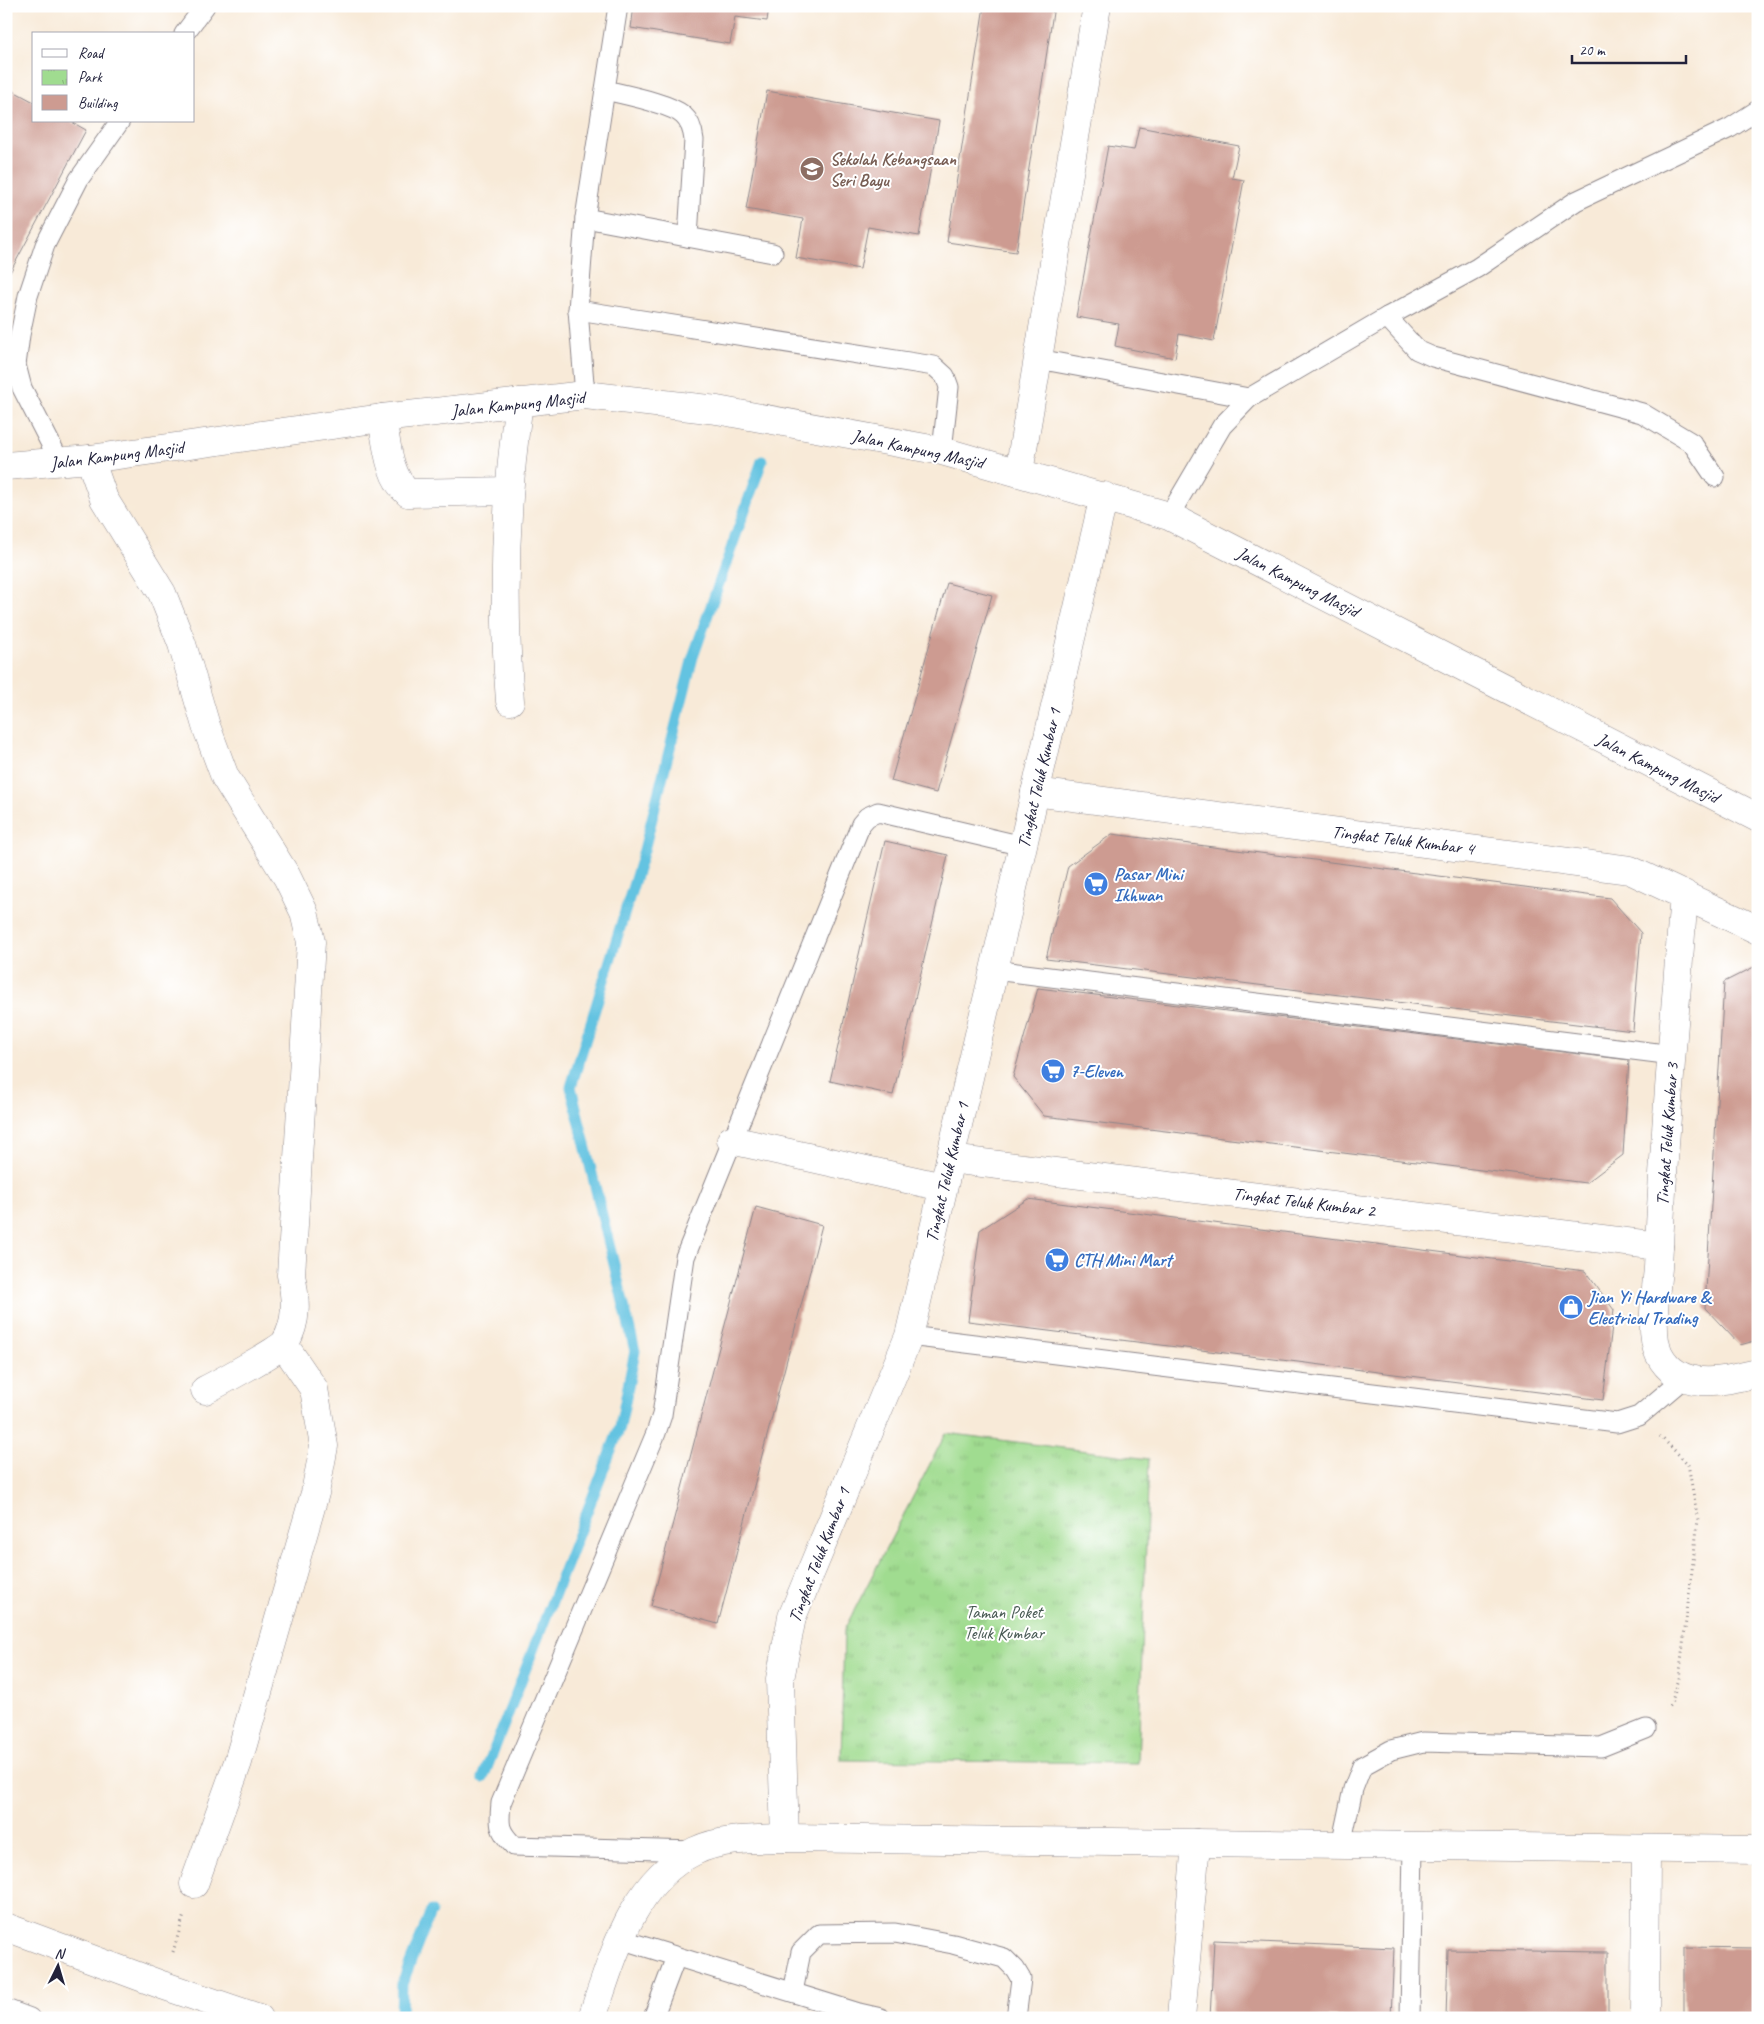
<svg xmlns="http://www.w3.org/2000/svg" width="1764" height="2024" viewBox="0 0 1764 2024" font-family="Caveat,sans-serif">
  <style>
    .park { fill: url(#park-tufts); stroke: #617f66 }
    .lines { fill: none; stroke-linecap: round; stroke-linejoin: round }
    .stream { stroke: #63c3e1; stroke-width: 11 }
    .building { fill: #cd9b91 }
    .lane-casing { stroke: #8d868a; stroke-width: 21 }
    .street-casing { stroke: #8d868a; stroke-width: 29 }
    .secondary-casing { stroke: #8d868a; stroke-width: 29 }
    .path { stroke: #8d868a; stroke-width: 3; stroke-dasharray: 1 4; stroke-linecap: butt }
    .lane { stroke: #fff; stroke-width: 19 }
    .street { stroke: #fff; stroke-width: 28 }
    .secondary { stroke: #fff; stroke-width: 28 }
    .labels { text-anchor: middle; stroke-width: 4; stroke-linejoin: round; paint-order: stroke }
    .education-label { font-size: 18px; font-weight: bold; fill: #785e54; stroke: #fff; text-anchor: start }
    .street-label { font-size: 18px; fill: #22223b; stroke: #fff }
    .shop-label { font-size: 18px; font-weight: bold; fill: #366cbe; stroke: #fff; text-anchor: start }
    .park-label { font-size: 18px; fill: #485a54; stroke: #fff }
  </style>
  <defs>
    <pattern id="park-tufts" width="24" height="20" patternUnits="userSpaceOnUse" patternTransform="scale(1.25)"><rect width="24" height="20" fill="#a0dc90"/><path d="M3 7l-1-3M5 7V3M7 7l1-3M15 17l-1-3M17 17v-4M19 17l1-3" fill="none" stroke="#8abc7d"/></pattern>
  </defs>
  <rect width="100%" height="100%" fill="#fff"/>
  <filter id="ink" filterUnits="userSpaceOnUse"><feTurbulence type="fractalNoise" baseFrequency=".02" numOctaves="2"/><feDisplacementMap in="SourceGraphic" scale="10" xChannelSelector="R" yChannelSelector="G"/><feConvolveMatrix kernelMatrix="1 2 1 2 8 2 1 2 1" color-interpolation-filters="sRGB"/></filter>
  <filter id="wash" filterUnits="userSpaceOnUse"><feTurbulence type="fractalNoise" baseFrequency=".0096" numOctaves="4" result="noise"/><feDisplacementMap in="SourceGraphic" scale="20" xChannelSelector="R" yChannelSelector="G"/><feGaussianBlur stdDeviation="1.12" result="paint"/><feColorMatrix in="noise" values="0 0 0 0 0 0 0 0 0 0 0 0 0 0 0 0 0 1.4 0 .05"/><feComposite in="paint" operator="in"/></filter>
  <g filter="url(#wash)">
    <rect width="100%" height="100%" fill="#f8ead8"/>
    <!-- park -->
    <polygon class="park" points="946,1433 1149,1459 1138,1763 841,1760 844,1630"/>
    <g class="lines">
      <!-- stream -->
      <g class="stream">
        <polyline points="483,1778 620,1427 635,1351 571,1087 644,850 693,657 762,461"/>
        <polyline points="401,2016 402,1984 431,1911"/>
      </g>
    </g>
    <g id="blocks">
      <!-- building -->
      <g class="building">
        <polygon points="634,6 769,6 767,21 735,17 730,44 631,28"/>
        <polygon points="984,6 1054,6 1016,252 947,242"/>
        <polygon points="6,87 34,102 34,121 70,121 86,130 6,280"/>
        <polygon points="767,91 939,121 919,236 868,227 860,269 796,258 803,219 746,209"/>
        <polygon points="1139,127 1239,146 1232,178 1244,180 1214,341 1179,334 1175,358 1115,346 1119,324 1076,317 1108,146 1134,150"/>
        <polygon points="947,583 992,595 936,793 891,781"/>
        <polygon points="1112,834 1610,898 1641,933 1633,1031 1046,959 1068,866"/>
        <polygon points="885,841 948,855 893,1095 830,1081"/>
        <polygon points="1758,965 1758,1340 1740,1345 1705,1308 1724,982"/>
        <polygon points="1038,988 1629,1060 1623,1155 1586,1183 1044,1116 1013,1077"/>
        <polygon points="1028,1199 1585,1271 1614,1310 1603,1400 968,1321 980,1230"/>
        <polygon points="756,1207 822,1225 718,1624 651,1606"/>
        <polygon points="1214,1940 1394,1948 1391,2018 1210,2018"/>
        <polygon points="1684,1947 1758,1948 1758,2018 1684,2018"/>
        <polygon points="1448,1950 1608,1952 1608,2018 1446,2018"/>
      </g>
    </g>
  </g>
  <g filter="url(#ink)">
    <use href="#blocks" fill-opacity="0" stroke="#8d868a" stroke-width="1"/>
    <g class="lines">
      <defs>
        <g id="lane">
          <polyline points="184,34 205,6"/>
          <path d="M605,90C625,95 669,103 683,115C691,122 693,131 694,140L688,237"/>
          <polyline points="585,218 773,253"/>
          <polyline points="578,310 934,366 945,376 949,387 942,451"/>
          <polyline points="1387,317 1477,268 1576,201 1730,128 1758,110"/>
          <polyline points="1038,359 1249,398"/>
          <polyline points="585,395 578,310 585,218 618,6"/>
          <polyline points="60,462 22,388 16,365 20,335 28,296 45,245 79,179 120,121"/>
          <polyline points="1169,516 1222,426 1249,398 1387,317 1417,350 1433,357 1642,413 1692,443 1715,477"/>
          <polyline points="994,970 1673,1055"/>
          <polyline points="909,1336 1617,1423 1639,1416 1684,1378"/>
          <polyline points="1341,1845 1353,1789 1362,1766 1391,1750 1423,1742 1601,1747 1646,1729"/>
          <path d="M695,1851L514,1846C498,1830 499,1825 501,1803L656,1433L662,1415L685,1257L861,824L867,817L878,812L1023,846"/>
          <polyline points="620,1939 859,2013 881,2018"/>
          <polyline points="793,1992 801,1952 819,1934 895,1933 953,1944 1004,1958 1015,1969 1021,1979 1016,2018"/>
          <polyline points="6,2009 30,2018"/>
          <polyline points="653,2018 676,1957"/>
          <polyline points="1410,2018 1413,1846"/>
        </g>
        <g id="street">
          <path d="M382,418C387,443 388,476 408,493L509,491"/>
          <path d="M90,459L104,499L162,593L182,644L206,726L225,777L287,877L304,912L311,942L291,1275C296,1299 298,1321 285,1343C281,1349 217,1384 205,1390"/>
          <polyline points="1019,472 1097,6"/>
          <path d="M510,701C502,601 505,501 519,402"/>
          <polyline points="1035,792 1630,870 1758,930"/>
          <path d="M1684,894C1675,1018 1663,1143 1658,1268C1656,1291 1649,1334 1659,1354C1679,1393 1724,1381 1758,1373"/>
          <polyline points="731,1140 943,1187"/>
          <polyline points="950,1159 1659,1246"/>
          <polyline points="785,1838 780,1679 792,1617 909,1336 1104,496"/>
          <polyline points="194,1884 238,1762 315,1493 324,1446 314,1389 284,1345"/>
          <polyline points="6,1927 162,1985 259,2018"/>
          <path d="M592,2018C613,1957 632,1881 695,1851C722,1838 756,1839 785,1838L1758,1850"/>
          <polyline points="1181,2018 1196,1843"/>
          <polyline points="1645,2018 1646,1849"/>
        </g>
        <polyline id="secondary" points="6,466 90,459 382,418 585,395 717,410 942,451 1169,516 1758,818"/>
      </defs>
      <!-- lane casing -->
      <use href="#lane" class="lane-casing"/>
      <!-- street casing -->
      <use href="#street" class="street-casing"/>
      <!-- secondary casing -->
      <use href="#secondary" class="secondary-casing"/>
      <!-- path -->
      <g class="path">
        <polyline points="1660,1436 1688,1464 1698,1520 1679,1679 1671,1704 1666,1709"/>
        <polyline points="173,1952 184,1915"/>
      </g>
      <!-- lane -->
      <use href="#lane" class="lane"/>
      <!-- street -->
      <use href="#street" class="street"/>
      <!-- secondary -->
      <use href="#secondary" class="secondary"/>
    </g>
  </g>
  <!-- icons -->
  <defs>
    <symbol id="school-disc" viewBox="-11 -11 22 22"><circle r="9.5" fill="#8d6e63" stroke="#fff"/><path d="M0-5L7-2L0 1L-7-2ZM-4 1L0 2.5L4 1V4Q0 6-4 4Z" fill="#fff"/></symbol>
    <symbol id="supermarket-disc" viewBox="-11 -11 22 22"><circle r="9.5" fill="#3f7fe0" stroke="#fff"/><path d="M-6-5.5h2.5l.6 2H6L4.5 2H-2.5L-4.4-4H-6ZM-1.5 3.2a1.3 1.3 0 1 0 .1 0ZM3 3.2a1.3 1.3 0 1 0 .1 0Z" fill="#fff"/></symbol>
    <symbol id="shop-disc" viewBox="-11 -11 22 22"><circle r="9.5" fill="#3f7fe0" stroke="#fff"/><path d="M-5-2.5h2.3a2.7 3.5 0 0 1 5.4 0H5L5.5 6h-11ZM-1.5-2.5h3a1.5 2.3 0 0 0-3 0Z" fill="#fff"/></symbol>
  </defs>
  <g fill-rule="evenodd">
    <use href="#school-disc" x="798" y="155" width="28" height="28"/>
    <use href="#supermarket-disc" x="1082" y="870" width="28" height="28"/>
    <use href="#supermarket-disc" x="1039" y="1057" width="28" height="28"/>
    <use href="#supermarket-disc" x="1043" y="1246" width="28" height="28"/>
    <use href="#shop-disc" x="1557" y="1293" width="28" height="28"/>
  </g>
  <g class="labels">
    <!-- education labels -->
    <g class="education-label">
      <text x="830" y="165">Sekolah Kebangsaan<tspan x="830" dy="21">Seri Bayu</tspan></text>
    </g>
    <!-- street labels -->
    <g class="street-label">
      <text transform="translate(518 404) rotate(-6)" y="6">Jalan Kampung Masjid</text>
      <text transform="translate(918 449) rotate(12)" y="6">Jalan Kampung Masjid</text>
      <text transform="translate(117 455) rotate(-7)" y="6">Jalan Kampung Masjid</text>
      <text transform="translate(1298 582) rotate(27)" y="6">Jalan Kampung Masjid</text>
      <text transform="translate(1658 768) rotate(27)" y="6">Jalan Kampung Masjid</text>
      <text transform="translate(1039 778) rotate(-77)" y="6">Tingkat Teluk Kumbar 1</text>
      <text transform="translate(1403 840) rotate(7)" y="6">Tingkat Teluk Kumbar 4</text>
      <text transform="translate(1667 1134) rotate(-86)" y="6">Tingkat Teluk Kumbar 3</text>
      <text transform="translate(947 1172) rotate(-77)" y="6">Tingkat Teluk Kumbar 1</text>
      <text transform="translate(1304 1202) rotate(7)" y="6">Tingkat Teluk Kumbar 2</text>
      <text transform="translate(819 1555) rotate(-69)" y="6">Tingkat Teluk Kumbar 1</text>
    </g>
    <!-- shop labels -->
    <g class="shop-label">
      <text x="1114" y="880">Pasar Mini<tspan x="1114" dy="21">Ikhwan</tspan></text>
      <text x="1070" y="1077">7-Eleven</text>
      <text x="1074" y="1266">CTH Mini Mart</text>
      <text x="1588" y="1303">Jian Yi Hardware &amp;<tspan x="1588" dy="21">Electrical Trading</tspan></text>
    </g>
    <!-- park labels -->
    <g class="park-label">
      <text x="1004" y="1618">Taman Poket<tspan x="1004" dy="21">Teluk Kumbar</tspan></text>
    </g>
  </g>
  <!-- margin -->
  <rect width="1764" height="2024" fill="none" stroke="#fff" stroke-width="25"/>
  <!-- legend -->
  <rect x="32" y="32" width="162" height="90" fill="#ffffff" stroke="#a7a7b1"/>
  <rect x="42" y="49" width="25" height="8" fill="#ffffff" stroke="#a7a7b1"/>
  <text x="78" y="58" font-size="15" fill="#22223b">Road</text>
  <rect x="42" y="70" width="25" height="15" fill="url(#park-tufts)" stroke="#a7a7b1"/>
  <text x="78" y="82" font-size="15" fill="#22223b">Park</text>
  <rect x="42" y="95" width="25" height="15" fill="#cd9b91" stroke="#a7a7b1"/>
  <text x="78" y="108" font-size="15" fill="#22223b">Building</text>
  <!-- north arrow -->
  <g transform="translate(58 1966) rotate(5)" stroke="#ffffff" stroke-width="4" paint-order="stroke">
  <path d="M0-4L9 19L0 12L-9 19Z" fill="#22223b"/>
  <text y="-8" font-size="14" font-weight="bold" text-anchor="middle" fill="#22223b">N</text>
  </g>
  <!-- scale -->
  <path d="M1572 55v8h114v-8" fill="none" stroke="#22223b" stroke-width="2.5"/>
  <text x="1579" y="55" font-size="15" fill="#22223b" stroke="#ffffff" stroke-width="4" paint-order="stroke">20 m</text>
</svg>
